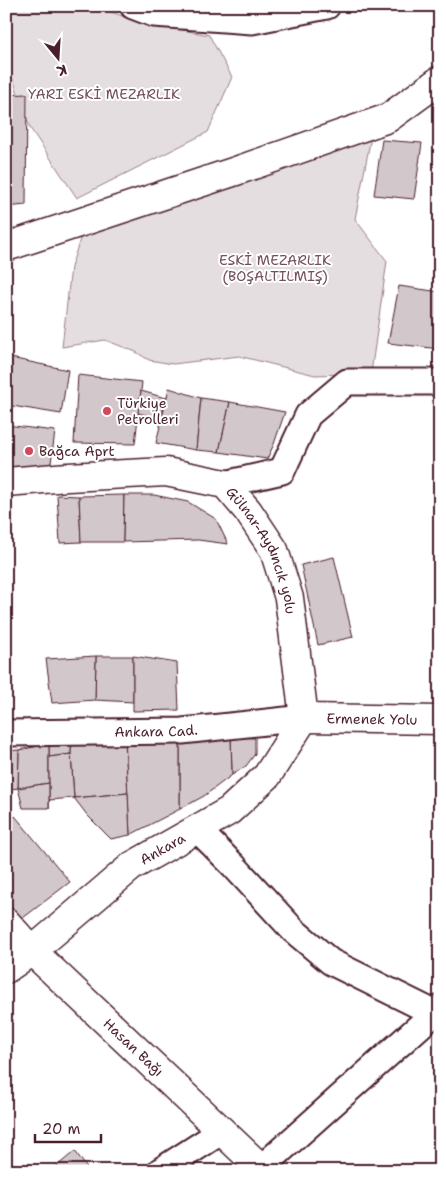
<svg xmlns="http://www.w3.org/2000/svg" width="446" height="1177" viewBox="0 0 446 1177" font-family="'Shantell Sans',sans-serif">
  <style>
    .green { fill: #e5dee0; stroke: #987e86 }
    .building { fill: #d2c7cb; stroke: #4a1f2b }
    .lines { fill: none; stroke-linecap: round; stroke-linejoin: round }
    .minor-casing { stroke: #4a1f2b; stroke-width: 29 }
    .tertiary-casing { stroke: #4a1f2b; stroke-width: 31 }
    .secondary-casing { stroke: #4a1f2b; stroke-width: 31 }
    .minor { stroke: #fff; stroke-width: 25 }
    .tertiary { stroke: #fff; stroke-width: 28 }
    .secondary { stroke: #fff; stroke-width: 28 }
    .poi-dot { fill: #d1495b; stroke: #fff; stroke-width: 2 }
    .labels { text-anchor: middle; stroke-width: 4; stroke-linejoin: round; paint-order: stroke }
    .park-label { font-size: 14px; fill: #714f58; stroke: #fff }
    .poi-label { font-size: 14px; fill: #4a1f2b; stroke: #fff; text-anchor: start }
    .street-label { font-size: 14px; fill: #4a1f2b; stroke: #fff }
  </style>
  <rect width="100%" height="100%" fill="#fff"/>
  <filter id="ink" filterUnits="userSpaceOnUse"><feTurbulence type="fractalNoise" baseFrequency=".02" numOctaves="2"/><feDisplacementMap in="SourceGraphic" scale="10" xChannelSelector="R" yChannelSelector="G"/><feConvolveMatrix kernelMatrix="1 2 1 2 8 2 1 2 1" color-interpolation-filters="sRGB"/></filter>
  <g filter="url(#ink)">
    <!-- green -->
    <g class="green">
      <polygon points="6,6 96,6 135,21 209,35 232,77 208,132 77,198 30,128 8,65 6,65"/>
      <polygon points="371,137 355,219 387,261 371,373 315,375 239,356 173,364 149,360 136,352 105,340 62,347 71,267 83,230"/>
    </g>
    <!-- building -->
    <g class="building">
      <polygon points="27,94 26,205 6,207 6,95"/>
      <polygon points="382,140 422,143 414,199 374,195"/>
      <polygon points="399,286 440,292 440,349 388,343"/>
      <polygon points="6,357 68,370 61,414 6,405"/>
      <polygon points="78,375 142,382 135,444 74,443"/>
      <polygon points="169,388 201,398 196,450 156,443"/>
      <polygon points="141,391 166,398 161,419 138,413"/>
      <polygon points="201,398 230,402 219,452 196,450"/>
      <polygon points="230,402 285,412 274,444 267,459 219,452"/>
      <polygon points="6,425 55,431 50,471 6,471"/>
      <polygon points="57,495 79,496 81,542 60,543"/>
      <polygon points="124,495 123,542 81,542 79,496"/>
      <polygon points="124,495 154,495 188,502 216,519 228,544 198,540 123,542"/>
      <polygon points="334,557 353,637 318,645 301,565"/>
      <polygon points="96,656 133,656 133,702 95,700"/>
      <polygon points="96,656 95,700 52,703 46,659"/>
      <polygon points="133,656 177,663 179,710 133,711"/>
      <polygon points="231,737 255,738 255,754 246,766 232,775"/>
      <polygon points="231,737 232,775 204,796 180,809 180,739"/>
      <polygon points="72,738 71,754 49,757 49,744"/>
      <polygon points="72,738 125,739 128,793 74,798 71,754"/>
      <polygon points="125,739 180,739 180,809 130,835"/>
      <polygon points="49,744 49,783 18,788 19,750"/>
      <polygon points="19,750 18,788 6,790 6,751"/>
      <polygon points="71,754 74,798 49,800 49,808 49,757"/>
      <polygon points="49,783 49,808 23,808 18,788"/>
      <polygon points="128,793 130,835 111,839 88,816 74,798"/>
      <polygon points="15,816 70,882 6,931 6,825"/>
      <polygon points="75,1151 89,1171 51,1171"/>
    </g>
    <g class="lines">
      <defs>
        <g id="minor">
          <polyline points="133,6 154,14 252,21 327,6"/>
          <polyline points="225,484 282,471 308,415 347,382 440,382"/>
          <path id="s1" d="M6,733L182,731L304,718"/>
          <polyline points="197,829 233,865 293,930 331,962 440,1016"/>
          <polyline points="261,1168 440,1008"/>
          <polyline points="160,1171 222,1131"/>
        </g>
        <g id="tertiary">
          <polyline points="6,247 236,171 388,118 440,80"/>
          <path id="s2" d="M6,922L32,951L264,1171"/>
        </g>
        <g id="secondary">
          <path id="s3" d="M6,482L68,477L166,472L225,484L248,511L274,550L289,598L304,718"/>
          <path id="s4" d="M304,718L440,720"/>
          <path id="s5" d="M6,969L32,951L132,866L229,811L267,776L304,718"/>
        </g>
      </defs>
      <!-- minor casing -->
      <use href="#minor" class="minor-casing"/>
      <!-- tertiary casing -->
      <use href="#tertiary" class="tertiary-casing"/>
      <!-- secondary casing -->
      <use href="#secondary" class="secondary-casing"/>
      <!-- minor -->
      <use href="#minor" class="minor"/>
      <!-- tertiary -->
      <use href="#tertiary" class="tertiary"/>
      <!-- secondary -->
      <use href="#secondary" class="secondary"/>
    </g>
  </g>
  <!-- markers -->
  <g class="poi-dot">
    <circle cx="107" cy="411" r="5"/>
    <circle cx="29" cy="451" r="5"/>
  </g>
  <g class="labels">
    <!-- park labels -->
    <g class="park-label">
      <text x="104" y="99">YARI ESKİ MEZARLIK</text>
      <text x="275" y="265">ESKİ MEZARLIK<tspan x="275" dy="16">(BOŞALTILMIŞ)</tspan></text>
    </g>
    <!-- poi labels -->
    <g class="poi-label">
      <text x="117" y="408">Türkiye<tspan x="117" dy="16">Petrolleri</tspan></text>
      <text x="39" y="456">Bağca Aprt</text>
    </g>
    <!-- street labels -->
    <g class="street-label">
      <text dy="5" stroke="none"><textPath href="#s3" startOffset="298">Gülnar-Aydıncık yolu</textPath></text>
      <text dy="5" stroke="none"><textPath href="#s4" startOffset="68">Ermenek Yolu</textPath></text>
      <text dy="5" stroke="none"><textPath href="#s1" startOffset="150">Ankara Cad.</textPath></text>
      <text dy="5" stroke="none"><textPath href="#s5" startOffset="198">Ankara</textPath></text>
      <text dy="5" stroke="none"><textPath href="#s2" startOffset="179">Hasan Bağı</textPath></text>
    </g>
  </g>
  <!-- margin -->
  <rect width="446" height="1177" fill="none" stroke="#fff" stroke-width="25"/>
  <rect x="12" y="12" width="421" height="1152" fill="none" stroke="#4a1f2b" stroke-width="2" filter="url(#ink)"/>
  <!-- north arrow -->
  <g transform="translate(58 58) rotate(162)" stroke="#ffffff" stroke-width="4" paint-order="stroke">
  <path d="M0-4L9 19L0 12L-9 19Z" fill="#4a1f2b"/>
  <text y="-8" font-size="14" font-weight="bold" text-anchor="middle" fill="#4a1f2b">K</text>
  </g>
  <!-- scale -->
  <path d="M35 1134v8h66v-8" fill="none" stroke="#4a1f2b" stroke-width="2.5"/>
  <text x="42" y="1134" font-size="15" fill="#4a1f2b" stroke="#ffffff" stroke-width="4" paint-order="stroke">20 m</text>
</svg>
